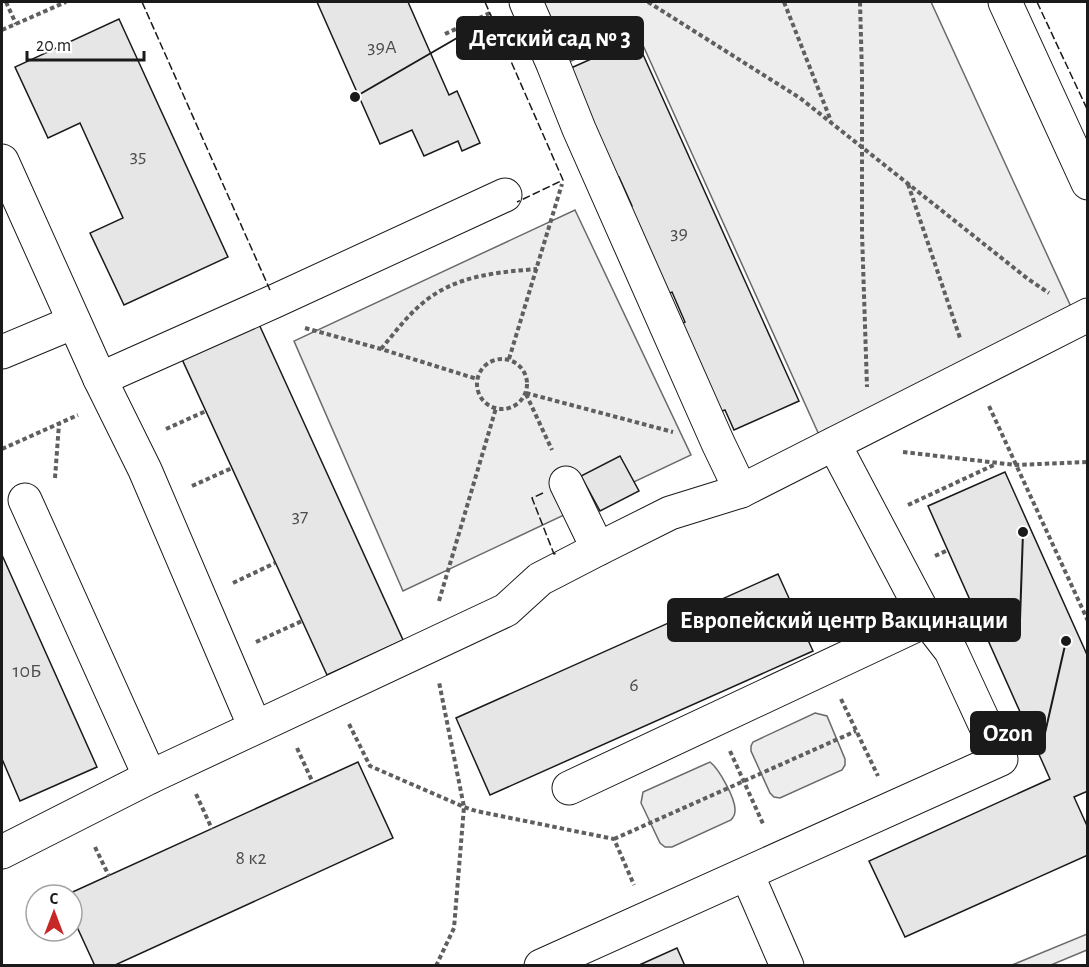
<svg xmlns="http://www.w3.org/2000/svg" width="1089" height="967" viewBox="0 0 1089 967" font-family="'Alegreya Sans',sans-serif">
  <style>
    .green { fill: #ededed; stroke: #6a6a6a; stroke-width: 1.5 }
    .building { fill: #e6e6e6; stroke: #1a1a1a; stroke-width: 1.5 }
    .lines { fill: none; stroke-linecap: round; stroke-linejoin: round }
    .minor-casing { stroke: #1a1a1a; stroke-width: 35 }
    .major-casing { stroke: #1a1a1a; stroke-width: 35 }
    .path { stroke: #5f5f5f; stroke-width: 4; stroke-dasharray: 4.5 3; stroke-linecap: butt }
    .minor { stroke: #fff; stroke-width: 33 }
    .major { stroke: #fff; stroke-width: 33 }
    .fence { stroke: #1a1a1a; stroke-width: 1.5; stroke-dasharray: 8 3; stroke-linecap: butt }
    .labels { text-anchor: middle; stroke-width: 4.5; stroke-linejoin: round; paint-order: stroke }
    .number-label { font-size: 20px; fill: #4d4d4d }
    .leader { fill: none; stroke: #1a1a1a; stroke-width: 2 }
    .callout-dot { fill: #1a1a1a; stroke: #fff; stroke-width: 2 }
    .callout { fill: #1a1a1a; stroke: #1a1a1a; stroke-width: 2 }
    .callout-label { font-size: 24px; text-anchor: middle; font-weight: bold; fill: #fff }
  </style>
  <rect width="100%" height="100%" fill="#fff"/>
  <!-- green -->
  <g class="green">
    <polygon points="542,2 931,2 1072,309 820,437 637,32 569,62"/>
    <polygon points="575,210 691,455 403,591 294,341"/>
    <polygon points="815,713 827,716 845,759 845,765 842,770 780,798 774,797 770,793 751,751 751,746 753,742"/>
    <path d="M710,762C719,769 736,799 735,811C735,816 734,816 731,820L672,847H665L660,843L641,803L643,792Z"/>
    <polygon points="1087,934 1087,950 1051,965 1012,965"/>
  </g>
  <!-- building -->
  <g class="building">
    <polygon points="317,2 408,2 449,95 457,91 480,143 462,151 458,141 424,156 412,130 380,144"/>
    <polygon points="119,19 228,257 124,305 90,233 123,218 80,123 48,138 15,67"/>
    <polygon points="636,39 799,401 734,430 725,410 717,413 678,325 685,322 672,292 665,296 626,210 632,206 619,177 612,180 571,68"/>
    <polygon points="258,322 403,640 327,675 181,357"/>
    <polygon points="620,456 639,491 600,511 581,476"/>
    <polygon points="1005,472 1088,657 1088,791 1074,797 1088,828 1088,855 905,937 869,861 1050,779 928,506"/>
    <polygon points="2,555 97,767 20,801 2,759"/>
    <polygon points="778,574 813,651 490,795 456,718"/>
    <polygon points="358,762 393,838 113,966 95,966 72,916 72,895 66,895"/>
    <polygon points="677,948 685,966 637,966"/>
  </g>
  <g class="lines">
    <defs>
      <g id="minor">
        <polyline points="526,2 553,64 579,129 718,443 741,491"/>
        <polyline points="2,161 100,379 145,470 255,727"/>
        <polyline points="2,352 74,322"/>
        <polyline points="100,379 275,301 505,195"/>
        <polyline points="566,483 598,549"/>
        <polyline points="25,500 150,777"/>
        <polyline points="569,788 927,620"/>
        <polyline points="2,852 150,777 506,610 540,579 598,549 670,513 741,491 1088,315"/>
        <polyline points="747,874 787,966"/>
        <polyline points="541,966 1001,759 951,651 927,620 834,444"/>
      </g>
      <polyline id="major" points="1005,2 1088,183"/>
    </defs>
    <!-- minor casing -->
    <use href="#minor" class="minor-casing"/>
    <!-- major casing -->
    <use href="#major" class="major-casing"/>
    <!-- path -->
    <g class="path">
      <polyline points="6,2 16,24"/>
      <polyline points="648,2 800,98 1028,279 1049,293"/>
      <polyline points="784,2 831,121"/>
      <polyline points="860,2 862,74 862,233 867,387"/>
      <polyline points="2,30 66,2"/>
      <polyline points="445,34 492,12"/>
      <polyline points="908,184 960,338"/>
      <polyline points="305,328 381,349 477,379"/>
      <path d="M381,349C396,331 410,312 429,298C461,275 499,272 537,269"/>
      <circle cx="502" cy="384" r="25"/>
      <polyline points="509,359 562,184"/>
      <polyline points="526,393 673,432"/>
      <polyline points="526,394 552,450"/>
      <polyline points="989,406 1088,621"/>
      <polyline points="166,429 206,411"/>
      <polyline points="2,449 78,415"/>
      <polyline points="903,452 1016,465 1088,462"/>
      <polyline points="55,478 59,424"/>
      <polyline points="192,486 232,468"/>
      <polyline points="908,505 996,464"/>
      <polyline points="935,556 948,550"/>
      <polyline points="233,583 275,563"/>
      <polyline points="439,601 496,408"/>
      <polyline points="256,642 302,621"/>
      <polyline points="841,699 878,776"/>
      <polyline points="349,724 370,766 464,807 476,811 614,839 634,885"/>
      <polyline points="297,748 313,783"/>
      <polyline points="730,751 764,826"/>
      <polyline points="196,794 212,829"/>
      <polyline points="614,839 856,731"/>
      <polyline points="95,847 109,876"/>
      <polyline points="436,966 454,928 464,807 439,682"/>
    </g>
    <!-- minor -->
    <use href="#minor" class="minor"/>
    <!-- major -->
    <use href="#major" class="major"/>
    <!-- fence -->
    <g class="fence">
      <polyline points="142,2 270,290"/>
      <polyline points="485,2 563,180 517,202"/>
      <polyline points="1037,2 1088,111"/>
      <polyline points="1086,2 1088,4"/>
      <polyline points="543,493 532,498 554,554 558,552"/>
    </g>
  </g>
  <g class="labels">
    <!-- number labels -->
    <g class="number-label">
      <text x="382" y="53">39А</text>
      <text x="138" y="162">35</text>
      <text x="679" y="239">39</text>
      <text x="300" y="522">37</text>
      <text x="27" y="677">10Б</text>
      <text x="634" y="691">6</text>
      <text x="251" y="864">8 к2</text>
    </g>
  </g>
  <!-- callouts -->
  <path class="leader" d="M355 97L457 38M1023 532L1020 620M1066 641L1045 733"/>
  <g class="callout-dot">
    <circle cx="355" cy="97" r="6"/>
    <circle cx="1023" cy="532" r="6"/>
    <circle cx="1066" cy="641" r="6"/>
  </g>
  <g class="callout">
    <rect x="457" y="17" width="186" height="42" rx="6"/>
    <rect x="668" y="599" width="352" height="42" rx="6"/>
    <rect x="971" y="712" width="74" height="42" rx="6"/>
  </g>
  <g class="callout-label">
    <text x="550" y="46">Детский сад № 3</text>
    <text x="844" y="628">Европейский центр Вакцинации</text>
    <text x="1008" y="741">Ozon</text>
  </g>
  <!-- border -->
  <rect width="1089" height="967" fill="none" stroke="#1a1a1a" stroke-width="6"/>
  <!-- north arrow -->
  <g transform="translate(54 913)"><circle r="28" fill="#ffffff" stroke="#a3a3a3" stroke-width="1.5"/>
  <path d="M0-4.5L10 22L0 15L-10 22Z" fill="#c62828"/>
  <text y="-9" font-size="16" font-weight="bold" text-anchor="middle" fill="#1a1a1a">С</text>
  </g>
  <!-- scale -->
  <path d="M27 51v9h117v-9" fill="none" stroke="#1a1a1a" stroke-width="3"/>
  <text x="36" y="51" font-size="18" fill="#1a1a1a" stroke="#ffffff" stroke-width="4.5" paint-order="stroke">20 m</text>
</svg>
